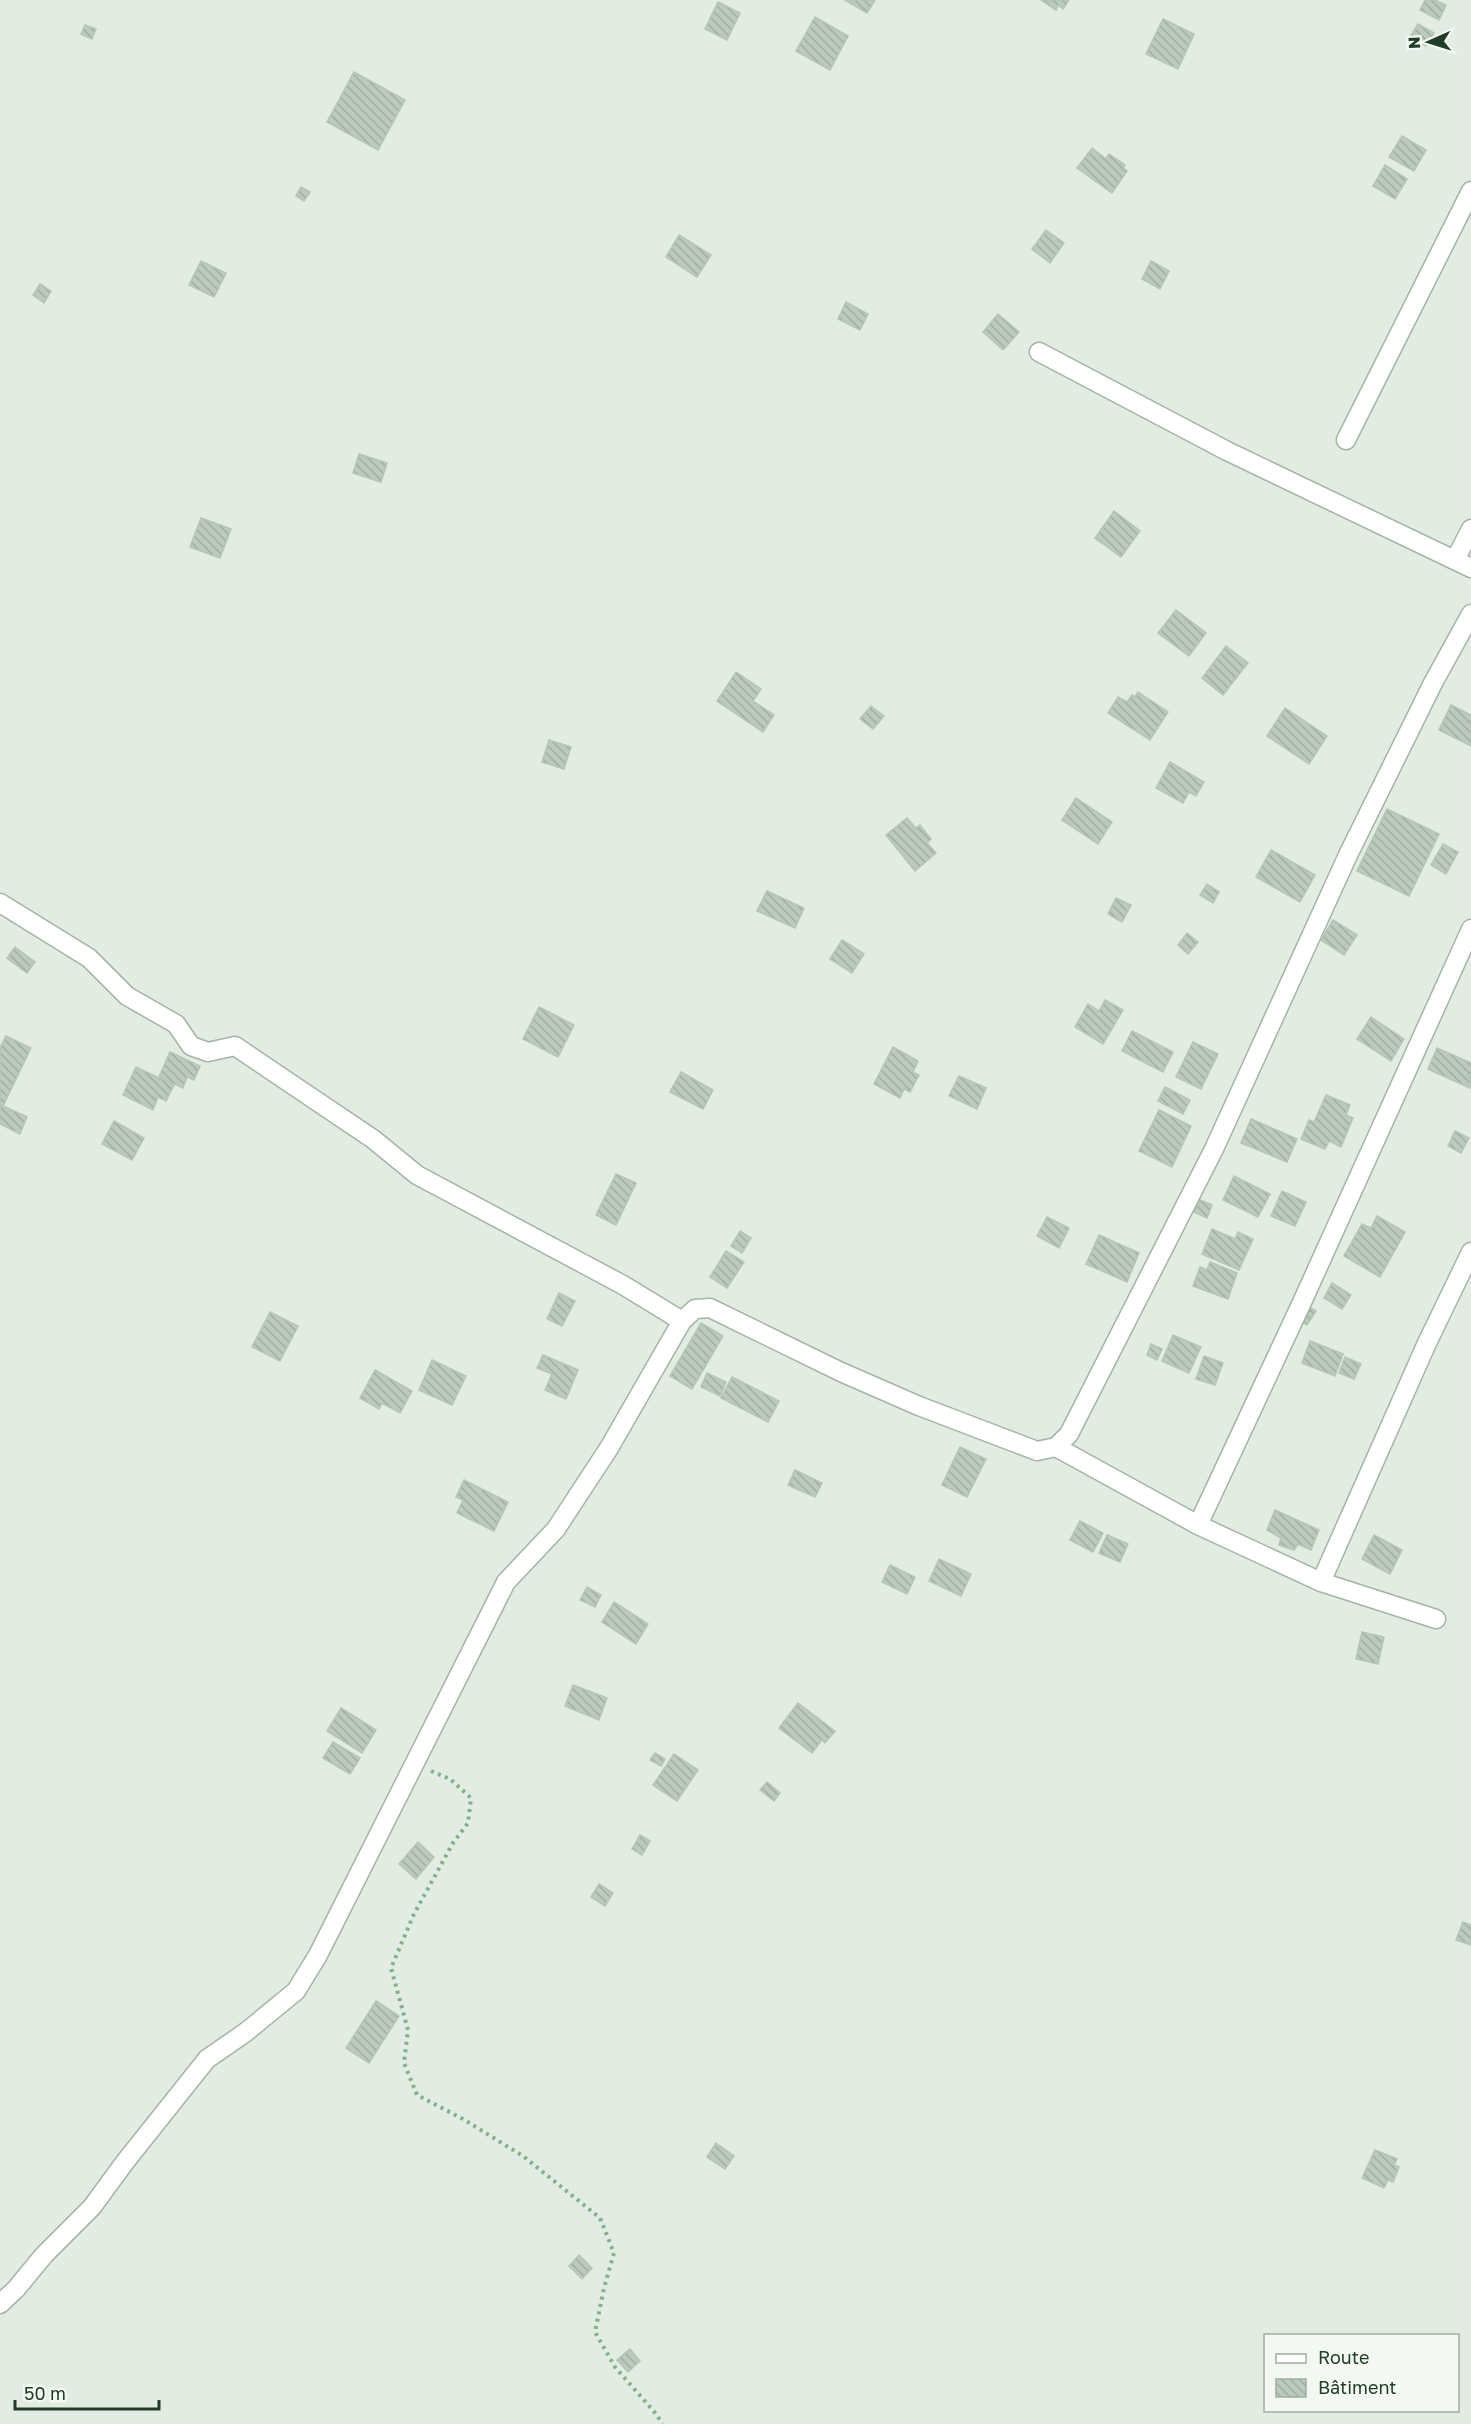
<svg xmlns="http://www.w3.org/2000/svg" width="1471" height="2424" viewBox="0 0 1471 2424" font-family="'Golos Text',sans-serif">
  <style>
    .building { fill: url(#building-back-hatch); stroke: #b4c6b5; stroke-width: 1.5 }
    .lines { fill: none; stroke-linecap: round; stroke-linejoin: round }
    .street-casing { stroke: #a5b4a6; stroke-width: 21 }
    .path { stroke: #82b089; stroke-width: 4; stroke-dasharray: 3 4.5; stroke-linecap: butt }
    .street { stroke: #fff; stroke-width: 18 }
  </style>
  <defs>
    <pattern id="building-back-hatch" width="6" height="6" patternUnits="userSpaceOnUse" patternTransform="scale(1.5)"><rect width="6" height="6" fill="#bacabb"/><path d="M-1 5l2 2M0 0l6 6M5-1l2 2" fill="none" stroke="#a0aea1"/></pattern>
  </defs>
  <rect width="100%" height="100%" fill="#e2ece2"/>
  <!-- building -->
  <g class="building">
    <polygon points="845,0 875,0 867,13"/>
    <polygon points="1041,0 1069,0 1063,9 1058,5 1056,10"/>
    <polygon points="1425,0 1435,0 1446,5 1439,20 1420,10"/>
    <polygon points="718,2 740,13 727,40 705,29"/>
    <polygon points="815,17 848,36 830,70 796,51"/>
    <polygon points="1163,19 1194,34 1178,69 1146,54"/>
    <polygon points="1418,24 1434,33 1426,46 1410,37"/>
    <polygon points="85,25 96,29 92,39 81,34"/>
    <polygon points="354,72 405,100 378,150 327,122"/>
    <polygon points="1402,136 1426,150 1414,171 1389,157"/>
    <polygon points="1092,148 1106,159 1109,154 1125,165 1123,168 1127,171 1112,193 1077,168"/>
    <polygon points="1385,165 1407,179 1395,199 1373,186"/>
    <polygon points="301,187 310,192 304,201 296,196"/>
    <polygon points="1046,230 1064,243 1050,263 1032,249"/>
    <polygon points="679,235 711,255 697,277 666,257"/>
    <polygon points="201,261 226,273 214,297 189,285"/>
    <polygon points="1151,261 1169,271 1160,289 1142,279"/>
    <polygon points="40,284 51,291 44,303 33,295"/>
    <polygon points="846,302 868,314 860,330 838,319"/>
    <polygon points="998,314 1019,332 1003,350 983,332"/>
    <polygon points="359,454 387,463 381,482 353,473"/>
    <polygon points="1114,511 1140,531 1121,557 1095,538"/>
    <polygon points="201,518 231,529 220,558 190,547"/>
    <polygon points="1176,610 1206,633 1189,656 1158,633"/>
    <polygon points="1226,646 1248,663 1223,695 1202,678"/>
    <polygon points="736,672 761,689 753,701 774,715 763,732 717,701"/>
    <polygon points="1138,692 1168,712 1150,740 1108,713 1118,697 1127,702 1132,695 1135,697"/>
    <polygon points="1451,705 1471,715 1471,746 1439,730"/>
    <polygon points="871,706 884,716 873,729 860,719"/>
    <polygon points="1285,708 1327,736 1309,764 1267,736"/>
    <polygon points="549,740 571,747 564,769 542,762"/>
    <polygon points="1170,762 1204,782 1196,796 1189,792 1183,803 1156,788"/>
    <polygon points="1076,798 1112,822 1098,844 1062,820"/>
    <polygon points="1387,809 1439,834 1409,896 1357,871"/>
    <polygon points="907,818 916,828 920,825 931,839 927,843 936,853 915,871 886,835"/>
    <polygon points="1443,844 1458,852 1446,874 1431,865"/>
    <polygon points="1271,850 1315,875 1300,902 1256,877"/>
    <polygon points="1207,884 1219,892 1213,903 1200,895"/>
    <polygon points="767,891 804,908 795,928 757,911"/>
    <polygon points="1116,898 1131,905 1122,922 1108,914"/>
    <polygon points="1333,920 1357,935 1344,955 1321,940"/>
    <polygon points="1187,933 1198,942 1188,954 1178,945"/>
    <polygon points="842,940 864,954 852,973 830,959"/>
    <polygon points="15,947 35,962 27,973 7,958"/>
    <polygon points="1105,1000 1123,1010 1103,1044 1075,1027 1088,1004 1099,1011"/>
    <polygon points="539,1007 574,1025 558,1057 523,1039"/>
    <polygon points="1371,1017 1404,1039 1391,1061 1357,1039"/>
    <polygon points="1132,1031 1173,1052 1163,1072 1122,1051"/>
    <polygon points="6,1036 31,1048 3,1106 27,1117 20,1134 0,1124 0,1048"/>
    <polygon points="1193,1042 1218,1054 1201,1089 1176,1077"/>
    <polygon points="893,1047 918,1061 913,1072 919,1075 910,1092 904,1089 900,1098 874,1084"/>
    <polygon points="1437,1048 1471,1063 1470,1088 1428,1069"/>
    <polygon points="170,1052 200,1066 194,1080 187,1077 183,1088 159,1077"/>
    <polygon points="136,1067 174,1085 166,1101 158,1097 153,1110 123,1095"/>
    <polygon points="681,1072 713,1090 703,1109 670,1092"/>
    <polygon points="959,1076 986,1088 977,1109 949,1096"/>
    <polygon points="1165,1087 1190,1100 1183,1114 1158,1101"/>
    <polygon points="1326,1095 1350,1105 1346,1115 1353,1118 1341,1147 1329,1141 1325,1149 1301,1139 1309,1120 1314,1122"/>
    <polygon points="1159,1110 1191,1126 1172,1167 1139,1151"/>
    <polygon points="1251,1119 1297,1139 1287,1162 1241,1143"/>
    <polygon points="114,1121 144,1138 132,1160 102,1144"/>
    <polygon points="1455,1131 1469,1138 1461,1153 1448,1146"/>
    <polygon points="616,1174 636,1183 616,1225 596,1215"/>
    <polygon points="1234,1176 1270,1194 1258,1217 1223,1200"/>
    <polygon points="1282,1191 1306,1202 1295,1226 1271,1216"/>
    <polygon points="1200,1200 1212,1205 1207,1218 1194,1212"/>
    <polygon points="1377,1216 1405,1232 1380,1277 1344,1256 1362,1224 1371,1228"/>
    <polygon points="1047,1217 1069,1228 1059,1248 1037,1236"/>
    <polygon points="1212,1229 1235,1239 1238,1232 1253,1239 1239,1270 1202,1254"/>
    <polygon points="740,1231 751,1238 742,1253 731,1246"/>
    <polygon points="1099,1235 1139,1253 1127,1282 1086,1264"/>
    <polygon points="726,1251 744,1262 727,1288 710,1277"/>
    <polygon points="1210,1262 1237,1273 1228,1299 1193,1286 1200,1267 1207,1270"/>
    <polygon points="1332,1283 1351,1295 1342,1309 1324,1298"/>
    <polygon points="559,1293 575,1301 562,1326 547,1319"/>
    <polygon points="1306,1305 1316,1311 1307,1325 1298,1320"/>
    <polygon points="270,1312 298,1326 280,1361 252,1347"/>
    <polygon points="701,1323 723,1336 692,1389 670,1376"/>
    <polygon points="1173,1335 1201,1347 1189,1373 1162,1361"/>
    <polygon points="1310,1341 1343,1354 1335,1376 1302,1363"/>
    <polygon points="1151,1344 1162,1349 1157,1360 1147,1355"/>
    <polygon points="543,1355 578,1370 566,1399 545,1390 552,1374 537,1368"/>
    <polygon points="1204,1356 1223,1363 1215,1385 1196,1379"/>
    <polygon points="1345,1357 1361,1364 1354,1379 1339,1373"/>
    <polygon points="432,1360 466,1376 452,1405 419,1390"/>
    <polygon points="375,1370 412,1391 400,1413 382,1403 379,1409 360,1398"/>
    <polygon points="707,1373 726,1382 720,1396 701,1387"/>
    <polygon points="732,1377 779,1401 768,1422 721,1398"/>
    <polygon points="960,1447 986,1459 967,1497 942,1485"/>
    <polygon points="795,1470 822,1483 815,1497 788,1485"/>
    <polygon points="464,1480 508,1502 494,1531 457,1513 463,1500 456,1497"/>
    <polygon points="1275,1510 1319,1530 1311,1550 1298,1544 1294,1550 1279,1545 1281,1538 1267,1530"/>
    <polygon points="1080,1521 1103,1533 1093,1552 1070,1540"/>
    <polygon points="1107,1535 1128,1544 1120,1562 1099,1553"/>
    <polygon points="1374,1535 1402,1550 1390,1574 1362,1559"/>
    <polygon points="939,1559 971,1574 961,1596 929,1581"/>
    <polygon points="890,1565 915,1577 907,1594 882,1582"/>
    <polygon points="587,1587 601,1595 595,1607 580,1600"/>
    <polygon points="614,1602 648,1624 636,1644 602,1622"/>
    <polygon points="1362,1632 1384,1637 1378,1664 1356,1659"/>
    <polygon points="573,1685 607,1698 599,1720 565,1706"/>
    <polygon points="798,1703 835,1731 825,1743 822,1740 812,1753 779,1728"/>
    <polygon points="341,1708 376,1730 362,1753 327,1731"/>
    <polygon points="333,1742 360,1758 350,1774 323,1758"/>
    <polygon points="655,1753 665,1759 661,1766 650,1760"/>
    <polygon points="674,1754 698,1770 677,1801 653,1785"/>
    <polygon points="767,1782 780,1793 774,1801 760,1790"/>
    <polygon points="640,1835 650,1841 642,1855 632,1849"/>
    <polygon points="418,1842 434,1857 416,1879 399,1864"/>
    <polygon points="599,1884 613,1893 605,1906 591,1897"/>
    <polygon points="1463,1922 1471,1925 1471,1945 1456,1940"/>
    <polygon points="376,2001 399,2016 369,2063 346,2048"/>
    <polygon points="716,2143 734,2156 725,2169 707,2157"/>
    <polygon points="1375,2150 1397,2159 1394,2165 1399,2167 1393,2182 1388,2180 1384,2188 1362,2178"/>
    <polygon points="579,2255 592,2268 582,2279 569,2266"/>
    <polygon points="630,2349 640,2361 628,2372 617,2360"/>
  </g>
  <g class="lines">
    <defs>
      <g id="street">
        <polyline points="1039,352 1227,451 1471,568"/>
        <polyline points="1346,440 1471,191"/>
        <polyline points="1455,560 1471,529"/>
        <polyline points="0,903 89,958 127,996 176,1024 191,1046 208,1052 235,1046 373,1139 417,1175 623,1285 682,1321"/>
        <polyline points="1056,1447 1198,1525 1321,1582 1436,1619"/>
        <polyline points="1198,1525 1303,1300 1471,929"/>
        <polyline points="1321,1582 1427,1343 1471,1252"/>
        <polyline points="0,2304 16,2289 44,2255 92,2207 125,2162 207,2059 246,2032 296,1991 318,1955 506,1582 556,1529 609,1448 682,1321 695,1309 710,1308 841,1372 919,1406 1037,1451 1056,1447 1069,1434 1214,1149 1348,855 1433,683 1471,614"/>
      </g>
    </defs>
    <!-- street casing -->
    <use href="#street" class="street-casing"/>
    <!-- path -->
    <polyline class="path" points="431,1771 450,1779 471,1798 468,1823 453,1843 414,1914 391,1968 408,2030 404,2063 417,2095 463,2119 523,2156 600,2218 614,2253 604,2288 595,2332 615,2367 657,2415 662,2424"/>
    <!-- street -->
    <use href="#street" class="street"/>
  </g>
  <!-- legend -->
  <rect x="1264" y="2334" width="195" height="78" fill="#f3f9f2" stroke="#9faea1" stroke-width="1.5"/>
  <rect x="1276" y="2354" width="30" height="9" fill="#ffffff" stroke="#9faea1" stroke-width="1.5"/>
  <text x="1318" y="2364" font-size="18" fill="#223d27">Route</text>
  <rect x="1276" y="2379" width="30" height="18" fill="url(#building-back-hatch)" stroke="#9faea1" stroke-width="1.5"/>
  <text x="1318" y="2394" font-size="18" fill="#223d27">Bâtiment</text>
  <!-- north arrow -->
  <g transform="translate(1429 42) rotate(267)" stroke="#f3f9f2" stroke-width="4.5" paint-order="stroke">
  <path d="M0-4.5L10 22L0 15L-10 22Z" fill="#223d27"/>
  <text y="-9" font-size="16" font-weight="bold" text-anchor="middle" fill="#223d27">N</text>
  </g>
  <!-- scale -->
  <path d="M15 2400v9h144v-9" fill="none" stroke="#223d27" stroke-width="3"/>
  <text x="24" y="2400" font-size="18" fill="#223d27" stroke="#f3f9f2" stroke-width="4.5" paint-order="stroke">50 m</text>
</svg>
